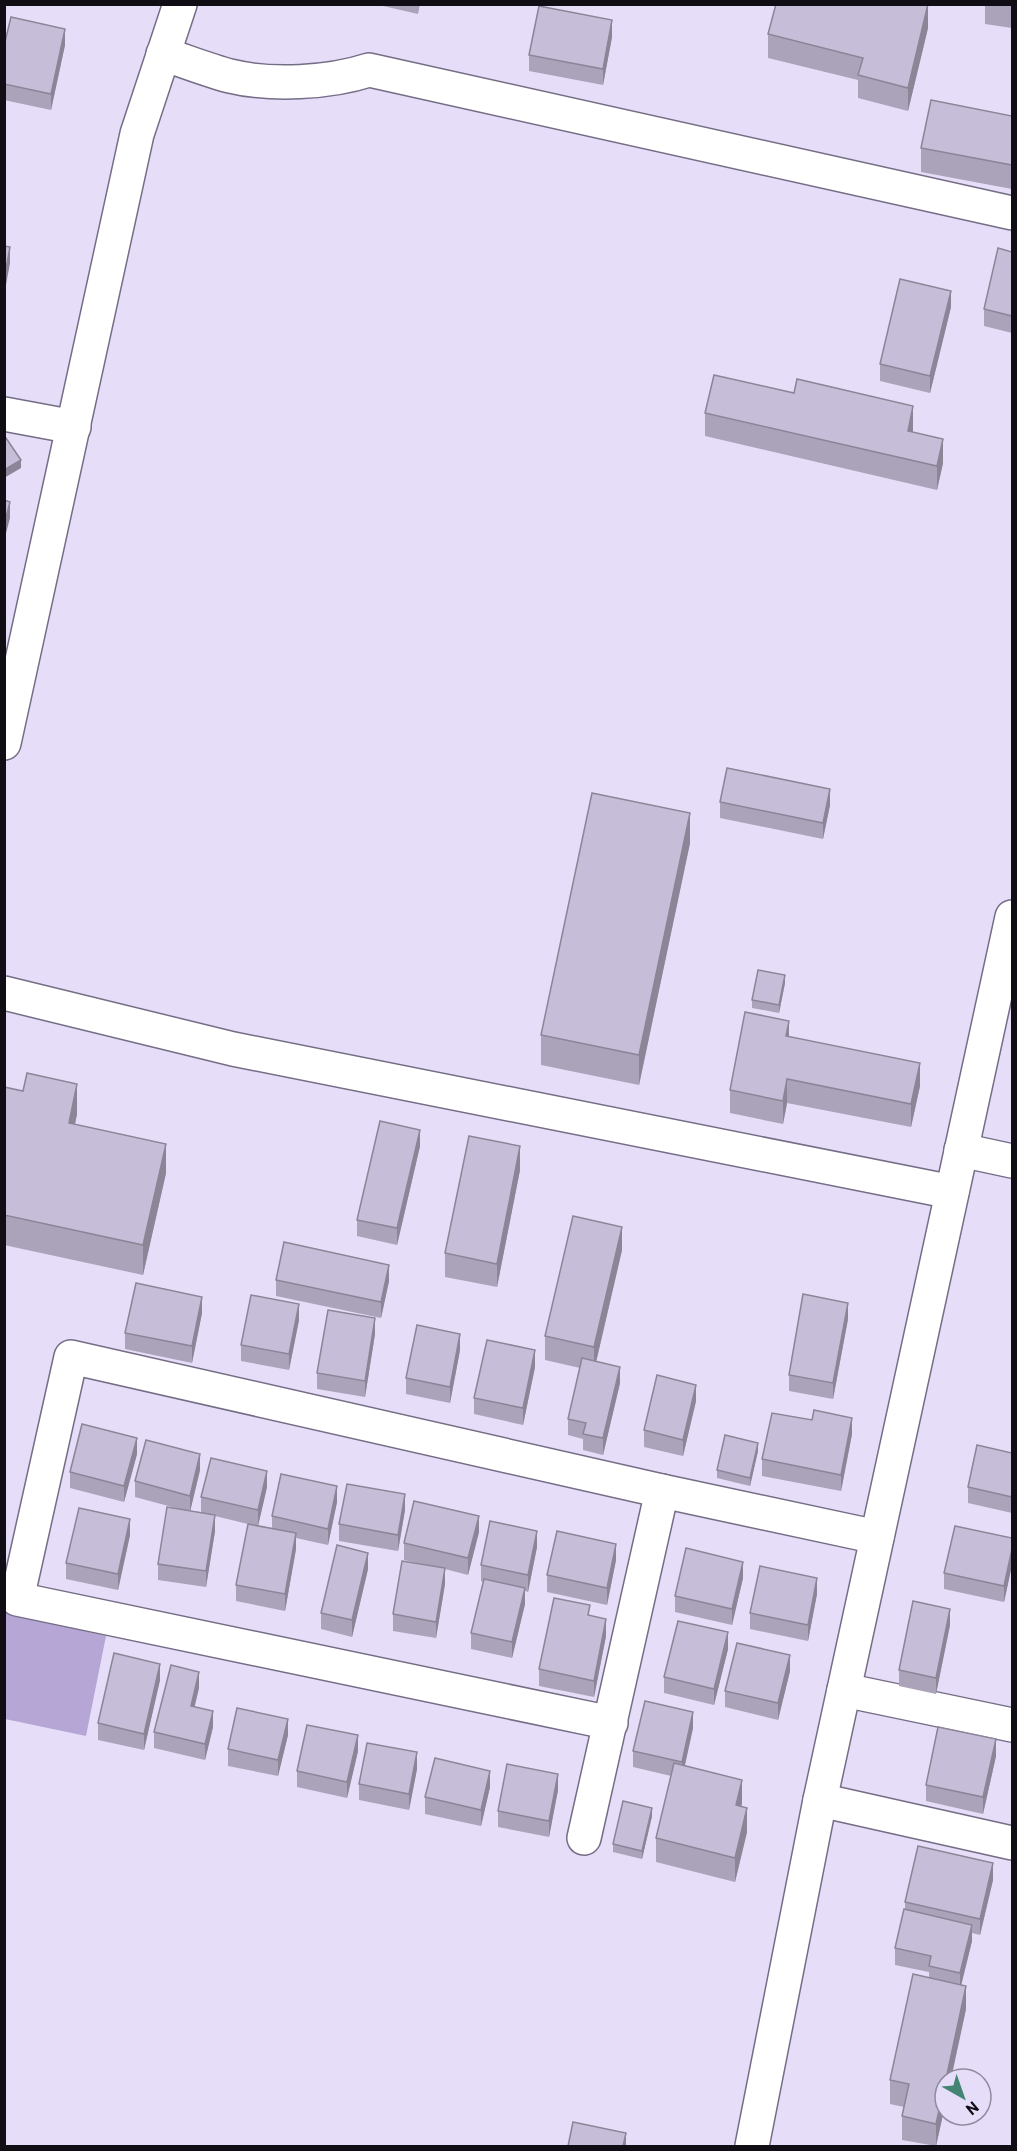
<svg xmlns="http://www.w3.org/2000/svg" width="1017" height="2151" viewBox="0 0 1017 2151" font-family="Barlow,sans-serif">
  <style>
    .green { fill: #b6a6d6 }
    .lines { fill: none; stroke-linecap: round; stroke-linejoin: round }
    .minor-casing { stroke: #756d85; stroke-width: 36 }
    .tertiary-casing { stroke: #756d85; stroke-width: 36 }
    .minor { stroke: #fff; stroke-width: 33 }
    .tertiary { stroke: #fff; stroke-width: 33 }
    .wall { fill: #aaa3ba }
    .shaded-wall { fill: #8b8597 }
    .building { fill: #c6bed8; stroke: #8b8597; stroke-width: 1.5 }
  </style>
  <rect width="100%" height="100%" fill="#e6def9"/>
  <!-- green -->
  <polygon class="green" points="5,1612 106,1636 86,1736 5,1719"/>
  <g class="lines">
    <defs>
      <g id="minor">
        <path d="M163,54C185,61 207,70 230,76C271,86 329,83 369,70L1012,213"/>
        <polyline points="4,414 74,427"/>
        <polyline points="4,743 137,134 180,4"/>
        <polyline points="4,993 233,1049 952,1192"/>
        <polyline points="961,1150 1012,1161"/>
        <polyline points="844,1690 1012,1725"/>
        <polyline points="611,1723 17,1599 71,1357 662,1491 877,1537"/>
        <polyline points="820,1800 1012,1843"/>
        <polyline points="584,1838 662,1491"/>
      </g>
      <polyline id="tertiary" points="752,2146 820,1800 1012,917"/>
    </defs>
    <!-- minor casing -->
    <use href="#minor" class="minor-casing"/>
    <!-- tertiary casing -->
    <use href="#tertiary" class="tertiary-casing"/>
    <!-- minor -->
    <use href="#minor" class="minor"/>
    <!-- tertiary -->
    <use href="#tertiary" class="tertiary"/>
  </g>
  <!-- wall -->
  <g class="wall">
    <polygon points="383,4 420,4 418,14 383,6"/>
    <polygon points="985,4 1012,4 1012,28 985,24"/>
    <polygon points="928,28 908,111 858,98 858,80 768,58 768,34"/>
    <polygon points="612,37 603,85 529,71 529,55"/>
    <polygon points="65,45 51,110 4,100 4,46"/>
    <polygon points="1012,116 1012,189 921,172 921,148"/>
    <polygon points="1012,252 1012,333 984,326 984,309"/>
    <polygon points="951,307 930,393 880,381 880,364"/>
    <polygon points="705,413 913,429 913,432 943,463 937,490 705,436"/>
    <polygon points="720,802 830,805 823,839 720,818"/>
    <polygon points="690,843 639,1085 541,1065 541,1035"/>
    <polygon points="785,983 779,1013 752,1008 752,1000"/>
    <polygon points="789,1036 920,1086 911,1127 787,1103 783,1124 730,1113 730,1090"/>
    <polygon points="4,1087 77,1114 75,1124 166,1173 143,1275 4,1245"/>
    <polygon points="420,1146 397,1245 357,1236 357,1220"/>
    <polygon points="520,1170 497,1287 445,1277 445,1253"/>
    <polygon points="622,1250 596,1362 620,1383 603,1455 583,1450 583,1439 568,1435 568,1419 580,1368 545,1360 545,1336"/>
    <polygon points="276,1280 389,1281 381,1318 276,1296"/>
    <polygon points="202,1313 192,1363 125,1349 125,1333"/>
    <polygon points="848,1319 833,1399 789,1391 789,1375"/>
    <polygon points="299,1320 289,1370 241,1361 241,1345"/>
    <polygon points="375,1334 365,1397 317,1389 317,1373"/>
    <polygon points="460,1350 450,1403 406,1394 406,1378"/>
    <polygon points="535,1367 523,1425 474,1414 474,1398"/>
    <polygon points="696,1401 683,1456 644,1447 644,1430"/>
    <polygon points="852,1434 841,1491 762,1476 762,1459"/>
    <polygon points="758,1451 750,1486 717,1478 717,1470"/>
    <polygon points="1012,1453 1012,1513 968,1503 968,1487"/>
    <polygon points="137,1454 124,1502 70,1488 70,1472"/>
    <polygon points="200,1470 190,1511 201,1512 201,1497 267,1487 258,1526 272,1528 272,1516 337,1502 328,1545 296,1538 296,1549 285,1611 236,1601 236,1585 252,1525 215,1516 215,1531 206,1587 158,1580 158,1564 176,1508 135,1497 135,1481"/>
    <polygon points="405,1510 398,1551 339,1541 339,1524"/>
    <polygon points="479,1532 468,1575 445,1569 445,1584 436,1638 393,1631 393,1614 426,1565 404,1560 404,1543"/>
    <polygon points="130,1535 118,1590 66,1579 66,1563"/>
    <polygon points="1012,1538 1012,1565 1004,1602 944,1589 944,1573"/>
    <polygon points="537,1547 528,1592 525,1591 525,1604 512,1658 471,1649 471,1633 483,1582 481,1581 481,1565"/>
    <polygon points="616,1560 607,1605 547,1592 547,1575"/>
    <polygon points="368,1569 352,1637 321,1629 321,1613"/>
    <polygon points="743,1578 732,1625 675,1612 675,1596"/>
    <polygon points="817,1594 808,1641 750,1629 750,1613"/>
    <polygon points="590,1616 606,1636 594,1697 539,1686 539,1669"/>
    <polygon points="950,1625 936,1694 899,1686 899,1670"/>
    <polygon points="728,1649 714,1705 664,1693 664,1677"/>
    <polygon points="790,1671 778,1720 725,1707 725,1691"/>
    <polygon points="160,1680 144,1750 98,1740 98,1723"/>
    <polygon points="199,1688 194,1706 213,1727 205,1760 154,1748 154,1732"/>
    <polygon points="693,1728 685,1765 742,1803 741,1807 747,1832 735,1882 656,1862 656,1838 671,1776 633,1767 633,1751"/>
    <polygon points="288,1735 278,1776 228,1766 228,1749"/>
    <polygon points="358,1751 347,1798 297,1787 297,1771"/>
    <polygon points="996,1756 983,1814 926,1801 926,1785"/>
    <polygon points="417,1769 409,1810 359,1800 359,1784"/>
    <polygon points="490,1787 481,1826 425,1814 425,1797"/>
    <polygon points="558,1790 549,1837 498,1827 498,1811"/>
    <polygon points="652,1816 642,1859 613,1852 613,1844"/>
    <polygon points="993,1880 980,1935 972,1933 972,1941 961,1985 966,2009 936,2146 902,2140 902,2116 904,2107 890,2104 890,2080 929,1978 929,1972 895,1965 895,1948 905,1909 905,1902"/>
  </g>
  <!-- shaded-wall -->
  <g class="shaded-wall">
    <polygon points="928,4 928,28 908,111 908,88"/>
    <polygon points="612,20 612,37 603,85 603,69"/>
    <polygon points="65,29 65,45 51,110 51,94"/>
    <polygon points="10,247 10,263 4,296 4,280"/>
    <polygon points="951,291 951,307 930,393 930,376"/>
    <polygon points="913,406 913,429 908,454 908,431"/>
    <polygon points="943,439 943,463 937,490 937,466"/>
    <polygon points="21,460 21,468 4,478 4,470"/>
    <polygon points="10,502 10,518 4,541 4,525"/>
    <polygon points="830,789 830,805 823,839 823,823"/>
    <polygon points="690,813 690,843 639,1085 639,1055"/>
    <polygon points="785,975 785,983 779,1013 779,1005"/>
    <polygon points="789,1021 789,1044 786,1036"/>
    <polygon points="920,1063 920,1086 911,1127 911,1104"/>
    <polygon points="787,1079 787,1103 783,1124 783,1101"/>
    <polygon points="77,1084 77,1114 69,1152 69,1123"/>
    <polygon points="420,1130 420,1146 397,1245 397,1228"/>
    <polygon points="166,1144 166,1173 143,1275 143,1245"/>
    <polygon points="520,1146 520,1170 497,1287 497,1264"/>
    <polygon points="622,1227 622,1250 594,1371 594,1347"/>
    <polygon points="389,1265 389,1281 381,1318 381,1302"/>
    <polygon points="5,1282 5,1312 4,1314 4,1284"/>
    <polygon points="202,1297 202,1313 192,1363 192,1346"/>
    <polygon points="848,1303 848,1319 833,1399 833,1383"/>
    <polygon points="299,1304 299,1320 289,1370 289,1354"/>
    <polygon points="375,1318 375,1334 365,1397 365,1381"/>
    <polygon points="460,1334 460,1350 450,1403 450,1387"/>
    <polygon points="535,1350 535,1367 523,1425 523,1408"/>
    <polygon points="620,1367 620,1383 603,1455 603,1438"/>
    <polygon points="696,1385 696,1401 683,1456 683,1440"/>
    <polygon points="852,1418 852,1434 841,1491 841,1475"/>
    <polygon points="137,1438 137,1454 124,1502 124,1486"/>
    <polygon points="758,1443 758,1451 750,1486 750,1478"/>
    <polygon points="200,1454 200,1470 190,1512 190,1496"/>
    <polygon points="267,1471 267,1487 258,1526 258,1510"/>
    <polygon points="337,1486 337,1502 328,1545 328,1529"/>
    <polygon points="405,1494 405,1510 398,1551 398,1535"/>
    <polygon points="215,1515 215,1531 206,1587 206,1571"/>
    <polygon points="479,1516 479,1532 468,1575 468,1558"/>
    <polygon points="130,1519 130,1535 118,1590 118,1574"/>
    <polygon points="537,1531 537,1547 528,1592 528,1575"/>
    <polygon points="296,1533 296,1549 285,1611 285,1594"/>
    <polygon points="616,1544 616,1560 607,1605 607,1588"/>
    <polygon points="1012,1549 1012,1565 1004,1602 1004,1586"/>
    <polygon points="368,1553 368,1569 352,1637 352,1620"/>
    <polygon points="743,1562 743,1578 732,1625 732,1609"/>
    <polygon points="445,1568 445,1584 436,1638 436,1622"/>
    <polygon points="817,1578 817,1594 808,1641 808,1625"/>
    <polygon points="525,1588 525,1604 512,1658 512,1642"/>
    <polygon points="950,1609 950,1625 936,1694 936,1678"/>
    <polygon points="606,1619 606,1636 594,1697 594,1681"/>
    <polygon points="728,1632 728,1649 714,1705 714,1689"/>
    <polygon points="790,1655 790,1671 778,1720 778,1703"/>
    <polygon points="160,1664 160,1680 144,1750 144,1734"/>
    <polygon points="199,1672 199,1688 191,1722 191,1706"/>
    <polygon points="213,1711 213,1727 205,1760 205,1744"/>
    <polygon points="693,1712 693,1728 682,1778 682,1762"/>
    <polygon points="288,1719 288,1735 278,1776 278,1760"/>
    <polygon points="358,1735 358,1751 347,1798 347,1782"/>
    <polygon points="996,1739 996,1756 983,1814 983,1797"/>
    <polygon points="417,1752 417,1769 409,1810 409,1794"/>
    <polygon points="490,1771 490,1787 481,1826 481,1810"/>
    <polygon points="558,1774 558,1790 549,1837 549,1821"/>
    <polygon points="742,1780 742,1803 736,1829 736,1805"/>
    <polygon points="652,1808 652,1816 642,1859 642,1851"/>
    <polygon points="747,1808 747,1832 735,1882 735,1858"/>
    <polygon points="993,1863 993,1880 980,1935 980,1919"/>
    <polygon points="972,1925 972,1941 960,1990 960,1973"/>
    <polygon points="966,1986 966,2009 951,2079 946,2079"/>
    <polygon points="945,2083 945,2106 936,2146 936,2124"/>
    <polygon points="626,2133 626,2146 623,2146"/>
  </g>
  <!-- building -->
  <g class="building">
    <polygon points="776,4 928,4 908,88 858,75 863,58 768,34"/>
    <polygon points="539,6 612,20 603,69 529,55"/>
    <polygon points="11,17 65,29 51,94 4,84 4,46"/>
    <polygon points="931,100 1012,116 1012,165 921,148"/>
    <polygon points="4,246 10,247 4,280"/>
    <polygon points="998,248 1012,252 1012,316 984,309"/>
    <polygon points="900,279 951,291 930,376 880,364"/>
    <polygon points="714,375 794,393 797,379 913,406 908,431 943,439 937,466 705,413"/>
    <polygon points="6,438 21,460 4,470 4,439"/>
    <polygon points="4,500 10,502 4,525"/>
    <polygon points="727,768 830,789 823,823 720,802"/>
    <polygon points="592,793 690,813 639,1055 541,1035"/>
    <polygon points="758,970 785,975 779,1005 752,1000"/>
    <polygon points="745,1012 789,1021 786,1036 920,1063 911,1104 787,1079 783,1101 730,1090"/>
    <polygon points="27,1073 77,1084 69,1123 166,1144 143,1245 4,1215 4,1087 23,1091"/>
    <polygon points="380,1121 420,1130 397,1228 357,1220"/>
    <polygon points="469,1136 520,1146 497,1264 445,1253"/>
    <polygon points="573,1216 622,1227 594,1347 545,1336"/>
    <polygon points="284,1242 389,1265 381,1302 276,1280"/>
    <polygon points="136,1283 202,1297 192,1346 125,1333"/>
    <polygon points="803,1294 848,1303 833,1383 789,1375"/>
    <polygon points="251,1295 299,1304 289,1354 241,1345"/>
    <polygon points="328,1310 375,1318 365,1381 317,1373"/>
    <polygon points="417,1325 460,1334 450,1387 406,1378"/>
    <polygon points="487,1340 535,1350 523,1408 474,1398"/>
    <polygon points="582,1358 620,1367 603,1438 583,1434 586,1423 568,1419"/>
    <polygon points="657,1375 696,1385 683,1440 644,1430"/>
    <polygon points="814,1410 852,1418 841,1475 762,1459 772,1413 812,1420"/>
    <polygon points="82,1424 137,1438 124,1486 70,1472"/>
    <polygon points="725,1435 758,1443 750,1478 717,1470"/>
    <polygon points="146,1440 200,1454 190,1496 135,1481"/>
    <polygon points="977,1445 1012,1453 1012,1497 968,1487"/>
    <polygon points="211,1458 267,1471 258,1510 201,1497"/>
    <polygon points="281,1474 337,1486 328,1529 272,1516"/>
    <polygon points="347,1484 405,1494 398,1535 339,1524"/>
    <polygon points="414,1501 479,1516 468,1558 404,1543"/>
    <polygon points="167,1507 215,1515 206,1571 158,1564"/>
    <polygon points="79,1508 130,1519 118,1574 66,1563"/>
    <polygon points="490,1521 537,1531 528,1575 481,1565"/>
    <polygon points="248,1524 296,1533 285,1594 236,1585"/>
    <polygon points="955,1526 1012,1538 1012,1549 1004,1586 944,1573"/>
    <polygon points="557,1531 616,1544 607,1588 547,1575"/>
    <polygon points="337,1545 368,1553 352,1620 321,1613"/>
    <polygon points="686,1548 743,1562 732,1609 675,1596"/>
    <polygon points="402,1561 445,1568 436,1622 393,1614"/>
    <polygon points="760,1566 817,1578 808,1625 750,1613"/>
    <polygon points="484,1579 525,1588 512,1642 471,1633"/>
    <polygon points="554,1598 590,1605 588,1615 606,1619 594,1681 539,1669"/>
    <polygon points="913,1601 950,1609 936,1678 899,1670"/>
    <polygon points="678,1621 728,1632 714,1689 664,1677"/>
    <polygon points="737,1643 790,1655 778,1703 725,1691"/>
    <polygon points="114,1653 160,1664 144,1734 98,1723"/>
    <polygon points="171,1665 199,1672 191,1706 213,1711 205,1744 154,1732"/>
    <polygon points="645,1701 693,1712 682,1762 633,1751"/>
    <polygon points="237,1708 288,1719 278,1760 228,1749"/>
    <polygon points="307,1725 358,1735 347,1782 297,1771"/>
    <polygon points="938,1727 996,1739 983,1797 926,1785"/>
    <polygon points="367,1743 417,1752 409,1794 359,1784"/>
    <polygon points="435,1758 490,1771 481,1810 425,1797"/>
    <polygon points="674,1763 742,1780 736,1805 747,1808 735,1858 656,1838"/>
    <polygon points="507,1764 558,1774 549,1821 498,1811"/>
    <polygon points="623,1801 652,1808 642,1851 613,1844"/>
    <polygon points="918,1846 993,1863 980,1919 905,1902"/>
    <polygon points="904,1909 972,1925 960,1973 929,1966 931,1956 895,1948"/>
    <polygon points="913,1974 966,1986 946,2079 945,2079 945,2083 936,2124 902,2116 909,2084 890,2080"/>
    <polygon points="573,2122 626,2133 623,2146 568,2146"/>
  </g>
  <!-- border -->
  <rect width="1017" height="2151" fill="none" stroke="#100d15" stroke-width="12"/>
  <!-- north arrow -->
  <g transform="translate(963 2097) rotate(140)"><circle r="28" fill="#e6def9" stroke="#908a9e" stroke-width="1.5"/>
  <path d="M0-4.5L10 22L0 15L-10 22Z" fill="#448473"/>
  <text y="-9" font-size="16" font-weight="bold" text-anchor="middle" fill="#100d15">N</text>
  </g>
</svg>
